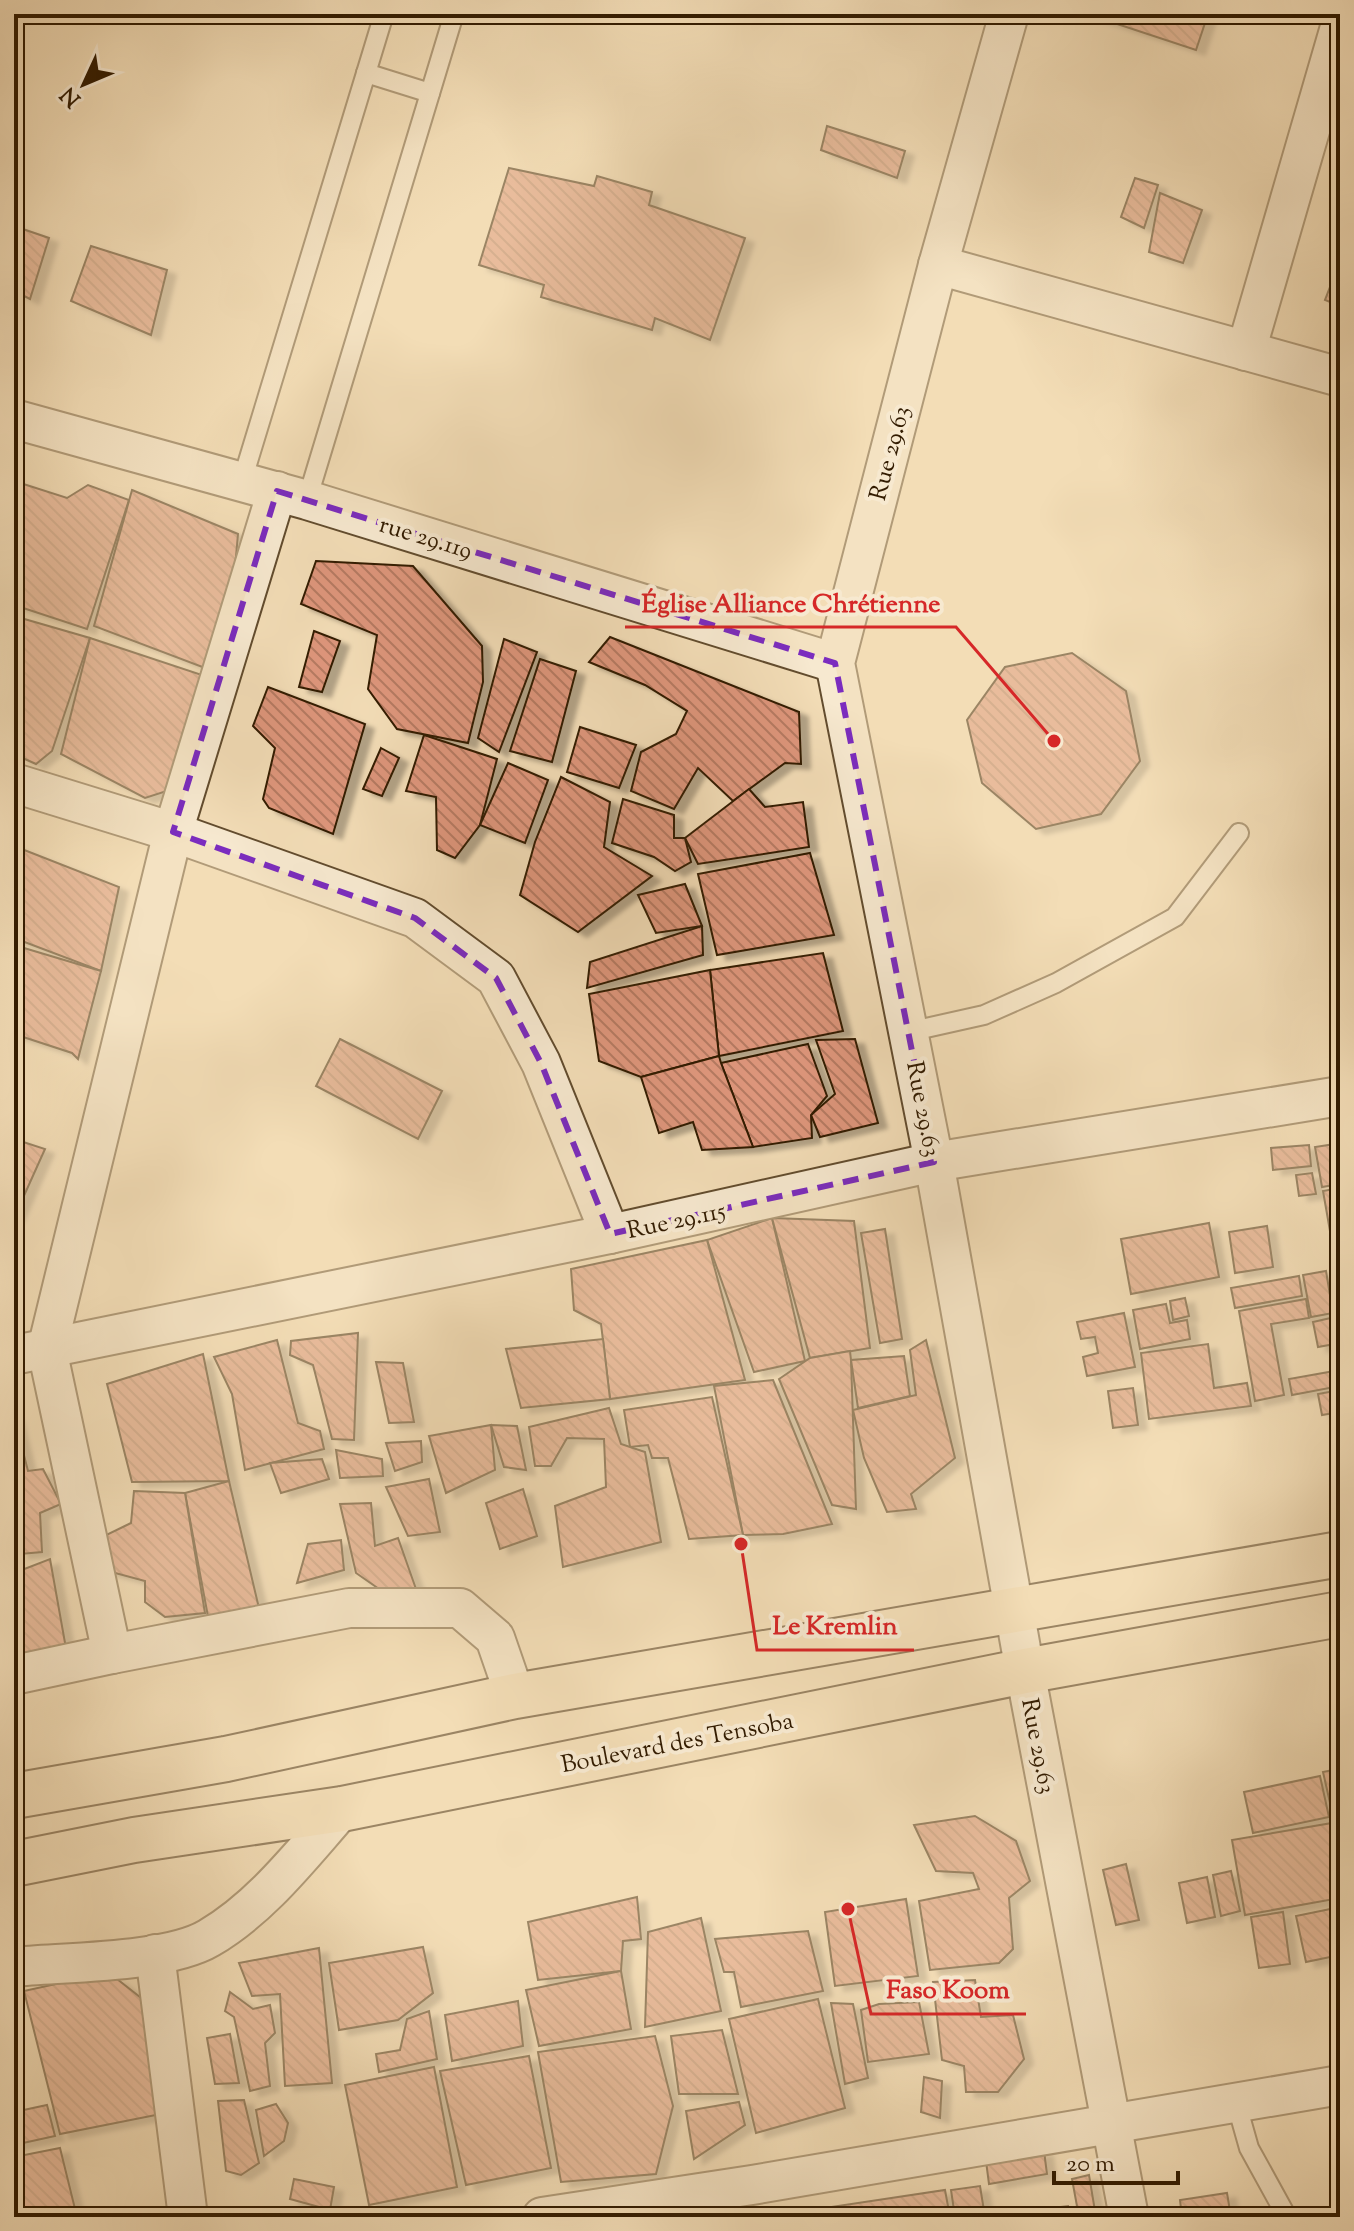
<svg xmlns="http://www.w3.org/2000/svg" width="1354" height="2231" viewBox="0 0 1354 2231" font-family="'Sorts Mill Goudy',serif">
  <style>
    .building { fill: url(#building-back-hatch); stroke: #321b00; stroke-width: 2; filter: url(#shadow) }
    .lines { fill: none; stroke-linecap: round; stroke-linejoin: round }
    .lane-casing { stroke: #624c2e; stroke-width: 22 }
    .street-casing { stroke: #624c2e; stroke-width: 42 }
    .primary-casing { stroke: #321b00; stroke-width: 48 }
    .lane { stroke: #f7e9d0; stroke-width: 18 }
    .street { stroke: #f7e9d0; stroke-width: 38 }
    .primary { stroke: #f3ddb7; stroke-width: 44 }
    .marked { fill: none; stroke: #7b2cbf; stroke-width: 6; stroke-dasharray: 16 10; stroke-linejoin: round }
    .labels { text-anchor: middle; stroke-width: 8; stroke-linejoin: round; paint-order: stroke }
    .street-label { font-size: 24px; fill: #321b00; stroke: #f7e9d0 }
    .leader { fill: none; stroke: #d62828; stroke-width: 3 }
    .callout-dot { fill: #d62828; stroke: #f7e9d0; stroke-width: 3 }
    .callout-label { font-size: 26px; text-anchor: middle; font-weight: bold; fill: #d62828; stroke: #f7e9d0; stroke-width: 8; stroke-linejoin: round; paint-order: stroke }
  </style>
  <defs>
    <pattern id="building-back-hatch" width="6" height="6" patternUnits="userSpaceOnUse" patternTransform="scale(2)"><rect width="6" height="6" fill="#de967b"/><path d="M-1 5l2 2M0 0l6 6M5-1l2 2" fill="none" stroke="#b57a62"/></pattern>
    <filter id="shadow"><feDropShadow dx="9" dy="5" stdDeviation="2" flood-color="#0004"/></filter>
  </defs>
  <rect width="100%" height="100%" fill="#f3ddb7"/>
  <filter id="stains"><feTurbulence type="fractalNoise" baseFrequency=".0025" numOctaves="4"/><feColorMatrix values="0 0 0 0 .2 0 0 0 0 .09 0 0 0 0 .02 0 0 0 .5 -.17"/></filter>
  <radialGradient id="worn" r=".72"><stop offset=".6" stop-color="#630" stop-opacity="0"/><stop offset="1" stop-color="#630" stop-opacity=".3"/></radialGradient>
  <!-- building -->
  <g class="building">
    <polygon points="1087,14 1208,14 1196,50"/>
    <polygon points="827,126 905,151 897,178 821,150"/>
    <polygon points="509,168 594,186 597,176 652,192 649,205 745,238 710,340 655,318 652,330 541,297 544,285 479,265"/>
    <polygon points="1135,178 1158,185 1144,228 1121,217"/>
    <polygon points="1160,193 1202,210 1183,263 1149,252"/>
    <polygon points="14,226 49,238 30,299 14,291"/>
    <polygon points="91,246 167,270 151,335 71,301"/>
    <polygon points="1340,261 1340,306 1325,300"/>
    <polygon points="14,481 67,498 88,485 129,500 87,629 14,605"/>
    <polygon points="132,490 238,534 231,612 205,668 94,626"/>
    <polygon points="316,561 413,566 482,646 483,682 468,743 397,729 368,689 377,635 301,604"/>
    <polygon points="14,616 90,638 52,751 36,764 18,756 24,743 14,739"/>
    <polygon points="314,631 340,641 322,692 299,687"/>
    <polygon points="610,637 799,712 801,764 785,763 733,801 698,768 674,809 631,791 641,752 676,734 687,711 645,685 589,662"/>
    <polygon points="90,638 211,678 183,731 173,789 145,798 61,754"/>
    <polygon points="504,639 537,652 499,752 478,738"/>
    <polygon points="1072,653 1126,691 1140,761 1101,814 1036,829 982,783 967,720 1005,667"/>
    <polygon points="540,659 576,671 552,762 510,751"/>
    <polygon points="268,687 365,724 333,834 269,808 263,799 275,748 253,726"/>
    <polygon points="580,727 636,745 619,788 567,772"/>
    <polygon points="424,735 497,759 480,825 455,858 437,850 436,797 406,791"/>
    <polygon points="381,748 399,758 382,796 363,789"/>
    <polygon points="508,763 548,780 525,843 480,825"/>
    <polygon points="561,777 610,802 604,847 652,876 578,932 520,895 535,842"/>
    <polygon points="749,789 765,807 803,802 809,847 698,864 685,838"/>
    <polygon points="623,799 674,815 674,838 685,838 691,862 675,871 654,857 612,843"/>
    <polygon points="14,846 119,887 101,971 14,938"/>
    <polygon points="810,853 834,935 717,955 698,874"/>
    <polygon points="685,884 702,926 656,933 638,895"/>
    <polygon points="702,926 703,955 587,988 590,962"/>
    <polygon points="14,945 101,971 78,1059 72,1053 14,1034"/>
    <polygon points="823,953 843,1031 719,1056 710,970"/>
    <polygon points="710,970 719,1056 641,1077 599,1061 589,994"/>
    <polygon points="340,1039 442,1091 418,1139 316,1086"/>
    <polygon points="855,1039 878,1123 820,1137 811,1115 835,1094 816,1040"/>
    <polygon points="808,1044 827,1096 811,1115 812,1138 753,1147 721,1063"/>
    <polygon points="719,1056 721,1063 753,1147 702,1150 693,1122 659,1133 641,1077"/>
    <polygon points="14,1139 45,1149 14,1218"/>
    <polygon points="1335,1144 1340,1184 1322,1187 1315,1147"/>
    <polygon points="1309,1145 1311,1166 1273,1170 1271,1148"/>
    <polygon points="1312,1173 1316,1194 1299,1196 1296,1175"/>
    <polygon points="1340,1188 1340,1253 1334,1254 1323,1191"/>
    <polygon points="772,1218 805,1361 754,1372 707,1240"/>
    <polygon points="772,1218 854,1221 870,1348 810,1358"/>
    <polygon points="1209,1223 1219,1277 1131,1294 1121,1239"/>
    <polygon points="1267,1226 1273,1267 1235,1273 1229,1232"/>
    <polygon points="885,1229 902,1339 880,1343 861,1233"/>
    <polygon points="707,1240 745,1380 610,1399 601,1324 574,1310 571,1269"/>
    <polygon points="1340,1262 1340,1314 1331,1263"/>
    <polygon points="1326,1271 1333,1313 1311,1317 1303,1275"/>
    <polygon points="1299,1276 1302,1296 1235,1308 1231,1288"/>
    <polygon points="1185,1298 1189,1316 1173,1320 1170,1301"/>
    <polygon points="1306,1299 1309,1318 1271,1324 1284,1395 1255,1401 1239,1311"/>
    <polygon points="1166,1304 1170,1323 1187,1320 1190,1339 1140,1349 1133,1310"/>
    <polygon points="1124,1313 1135,1367 1087,1376 1083,1357 1098,1353 1095,1337 1081,1339 1077,1322"/>
    <polygon points="1335,1317 1340,1343 1318,1347 1313,1322"/>
    <polygon points="358,1333 354,1440 332,1439 313,1365 290,1355 291,1341"/>
    <polygon points="603,1339 610,1399 521,1408 506,1349"/>
    <polygon points="277,1340 298,1423 320,1431 324,1449 245,1470 232,1394 214,1357"/>
    <polygon points="926,1340 955,1458 911,1494 916,1509 887,1512 864,1458 853,1410 916,1395 910,1350"/>
    <polygon points="1208,1344 1214,1388 1247,1383 1251,1406 1149,1419 1141,1353"/>
    <polygon points="1340,1346 1340,1364 1333,1365 1330,1347"/>
    <polygon points="850,1351 851,1360 856,1509 832,1505 779,1379 810,1358"/>
    <polygon points="203,1354 229,1481 132,1482 107,1384"/>
    <polygon points="904,1356 910,1396 858,1408 851,1360"/>
    <polygon points="376,1362 403,1363 414,1422 389,1423"/>
    <polygon points="1340,1370 1340,1386 1292,1395 1289,1379"/>
    <polygon points="773,1380 832,1524 783,1534 743,1535 714,1386"/>
    <polygon points="1133,1388 1138,1425 1113,1428 1108,1391"/>
    <polygon points="1340,1390 1340,1412 1322,1415 1318,1394"/>
    <polygon points="712,1397 743,1535 689,1539 668,1458 652,1458 648,1445 630,1447 624,1410"/>
    <polygon points="609,1408 621,1444 645,1452 661,1542 563,1567 555,1506 606,1487 604,1439 567,1438 551,1466 535,1466 529,1427"/>
    <polygon points="14,1416 28,1471 43,1469 61,1504 40,1513 42,1552 20,1554 14,1524"/>
    <polygon points="491,1425 495,1470 446,1493 429,1436"/>
    <polygon points="491,1425 517,1426 526,1470 504,1467"/>
    <polygon points="421,1441 422,1462 395,1471 386,1443"/>
    <polygon points="336,1450 382,1459 383,1476 340,1478"/>
    <polygon points="322,1459 329,1479 281,1493 270,1463"/>
    <polygon points="429,1479 440,1532 408,1536 386,1487"/>
    <polygon points="229,1481 262,1621 209,1622 185,1493"/>
    <polygon points="523,1489 537,1536 500,1549 486,1503"/>
    <polygon points="134,1491 185,1493 205,1613 165,1617 145,1602 145,1581 104,1570 100,1538 131,1523"/>
    <polygon points="371,1503 375,1546 398,1538 416,1589 382,1591 356,1573 340,1504"/>
    <polygon points="341,1540 344,1570 297,1583 308,1544"/>
    <polygon points="50,1559 67,1654 14,1663 14,1573"/>
    <polygon points="1340,1751 1340,1837 1338,1838 1323,1772 1338,1769 1334,1752"/>
    <polygon points="1320,1776 1329,1817 1253,1833 1244,1792"/>
    <polygon points="975,1816 1016,1841 1030,1881 1009,1898 1013,1949 999,1963 930,1970 919,1901 979,1889 973,1873 936,1871 914,1825"/>
    <polygon points="1332,1823 1340,1868 1340,1898 1245,1915 1232,1840"/>
    <polygon points="1126,1864 1139,1920 1116,1925 1103,1870"/>
    <polygon points="1231,1871 1240,1911 1221,1916 1213,1875"/>
    <polygon points="1207,1877 1215,1917 1187,1923 1179,1883"/>
    <polygon points="637,1897 641,1939 623,1941 621,1971 538,1980 528,1922"/>
    <polygon points="906,1899 918,1976 835,1986 825,1912"/>
    <polygon points="1340,1907 1340,1955 1306,1962 1296,1916"/>
    <polygon points="1283,1912 1290,1964 1259,1968 1251,1917"/>
    <polygon points="701,1918 721,2011 645,2027 648,1932"/>
    <polygon points="808,1931 823,1991 741,2007 734,1972 724,1972 715,1939"/>
    <polygon points="423,1947 433,1993 398,2020 339,2030 329,1963"/>
    <polygon points="319,1948 332,2083 285,2086 280,1994 252,1996 239,1963"/>
    <polygon points="621,1971 631,2029 539,2046 526,1990"/>
    <polygon points="83,1978 117,1979 145,2001 161,2114 60,2134 24,1991"/>
    <polygon points="975,1980 981,2017 1013,2015 1024,2059 998,2092 966,2092 964,2066 942,2060 933,1982"/>
    <polygon points="230,1992 253,2009 270,2005 275,2033 265,2043 270,2086 250,2091 234,2017 225,2011"/>
    <polygon points="818,1999 845,2108 756,2133 729,2019"/>
    <polygon points="518,2001 523,2046 452,2061 445,2015"/>
    <polygon points="919,2002 929,2054 868,2062 861,2010 879,2004"/>
    <polygon points="831,2003 853,2004 868,2078 845,2084"/>
    <polygon points="429,2011 437,2059 379,2072 376,2054 400,2050 407,2019"/>
    <polygon points="722,2030 738,2094 679,2094 671,2036"/>
    <polygon points="230,2034 239,2083 215,2084 207,2038"/>
    <polygon points="655,2036 673,2106 656,2174 561,2182 538,2052"/>
    <polygon points="529,2056 551,2168 466,2185 440,2071"/>
    <polygon points="434,2067 457,2187 369,2205 345,2085"/>
    <polygon points="924,2077 942,2081 940,2118 921,2112"/>
    <polygon points="244,2100 259,2163 241,2175 226,2171 218,2101"/>
    <polygon points="739,2102 745,2125 694,2159 686,2111"/>
    <polygon points="276,2104 288,2123 284,2141 264,2156 256,2110"/>
    <polygon points="47,2105 55,2136 14,2145 14,2112"/>
    <polygon points="60,2148 77,2217 14,2217 14,2157"/>
    <polygon points="1044,2151 1047,2174 989,2184 986,2161"/>
    <polygon points="1089,2175 1096,2217 1079,2217 1072,2179"/>
    <polygon points="294,2179 334,2187 330,2210 290,2199"/>
    <polygon points="980,2186 985,2217 955,2217 951,2190"/>
    <polygon points="945,2190 950,2217 833,2217 831,2207"/>
    <polygon points="1227,2193 1231,2217 1182,2217 1180,2200"/>
    <polygon points="1068,2206 1069,2217 1044,2217 1043,2209"/>
  </g>
  <g class="lines">
    <defs>
      <g id="lane">
        <polyline points="366,73 430,93"/>
        <polyline points="242,481 384,14"/>
        <polyline points="307,500 454,14"/>
        <polyline points="908,1032 984,1015 1056,983 1175,917 1239,833"/>
        <polyline points="1236,2102 1249,2148 1287,2217"/>
      </g>
      <g id="street">
        <polyline points="1009,14 938,265 835,663 934,1162 1025,1671 1129,2217"/>
        <polyline points="938,265 1340,377"/>
        <polyline points="1246,351 1340,27"/>
        <polyline points="14,419 307,500 835,663"/>
        <polyline points="14,783 173,832 415,918 496,978 541,1063 610,1234"/>
        <polyline points="14,1355 610,1234 934,1162 1340,1096"/>
        <polyline points="112,1654 349,1608 460,1608 495,1638 515,1696"/>
        <polyline points="14,1675 112,1654 47,1349 173,832 277,491"/>
        <polyline points="155,1954 188,2217"/>
        <path d="M14,1967C65,1962 167,1963 209,1938C262,1907 302,1854 342,1809"/>
        <polyline points="542,2217 752,2185 1340,2085"/>
      </g>
      <g id="primary">
        <polyline points="14,1796 226,1759 515,1696 1340,1554"/>
        <polyline points="14,1864 134,1840 342,1809 1025,1671 1340,1614"/>
      </g>
    </defs>
    <!-- lane casing -->
    <use href="#lane" class="lane-casing"/>
    <!-- street casing -->
    <use href="#street" class="street-casing"/>
    <!-- primary casing -->
    <use href="#primary" class="primary-casing"/>
    <!-- lane -->
    <use href="#lane" class="lane"/>
    <!-- street -->
    <use href="#street" class="street"/>
    <!-- primary -->
    <use href="#primary" class="primary"/>
  </g>
  <!-- marked area -->
  <path d="M0 0H1354V2231H0ZM277,491L835,663L934,1162L610,1234L541,1063L496,978L415,918L173,832Z" fill="#f3ddb7" fill-opacity=".55" fill-rule="evenodd"/>
  <path class="marked" d="M277,491L835,663L934,1162L610,1234L541,1063L496,978L415,918L173,832Z"/>
  <g class="labels">
    <!-- street labels -->
    <g class="street-label">
      <text transform="translate(889 453) rotate(-75)" y="8">Rue 29.63</text>
      <text transform="translate(426 537) rotate(17)" y="8">rue 29.119</text>
      <text transform="translate(924 1109) rotate(79)" y="8">Rue 29.63</text>
      <text transform="translate(676 1220) rotate(-12)" y="8">Rue 29.115</text>
      <text transform="translate(677 1742) rotate(-11)" y="8">Boulevard des Tensoba</text>
      <text transform="translate(1039 1746) rotate(79)" y="8">Rue 29.63</text>
    </g>
  </g>
  <!-- callouts -->
  <path class="leader" d="M1054 741L956 627H625M741 1544L757 1650H914M848 1909L871 2014H1026"/>
  <g class="callout-dot">
    <circle cx="1054" cy="741" r="8"/>
    <circle cx="741" cy="1544" r="8"/>
    <circle cx="848" cy="1909" r="8"/>
  </g>
  <g class="callout-label">
    <text x="791" y="612">Église Alliance Chrétienne</text>
    <text x="835" y="1634">Le Kremlin</text>
    <text x="948" y="1998">Faso Koom</text>
  </g>
  <!-- margin -->
  <rect width="1354" height="2231" fill="none" stroke="#f3ddb7" stroke-width="48"/>
  <rect x="16" y="16" width="1322" height="2199" fill="none" stroke="#321b00" stroke-width="4"/>
  <rect x="24" y="24" width="1306" height="2183" fill="none" stroke="#321b00" stroke-width="2"/>
  <!-- north arrow -->
  <g transform="translate(84 84) rotate(226)" stroke="#f7e9d0" stroke-width="6" paint-order="stroke">
  <path d="M0-6L14 30L0 20L-14 30Z" fill="#321b00"/>
  <text y="-12" font-size="22" font-weight="bold" text-anchor="middle" fill="#321b00">N</text>
  </g>
  <!-- scale -->
  <path d="M1054 2171v12h124v-12" fill="none" stroke="#321b00" stroke-width="4"/>
  <text x="1066" y="2171" font-size="24" fill="#321b00" stroke="#f7e9d0" stroke-width="6" paint-order="stroke">20 m</text>
  <rect width="100%" height="100%" filter="url(#stains)"/>
  <rect width="100%" height="100%" fill="url(#worn)"/>
</svg>
